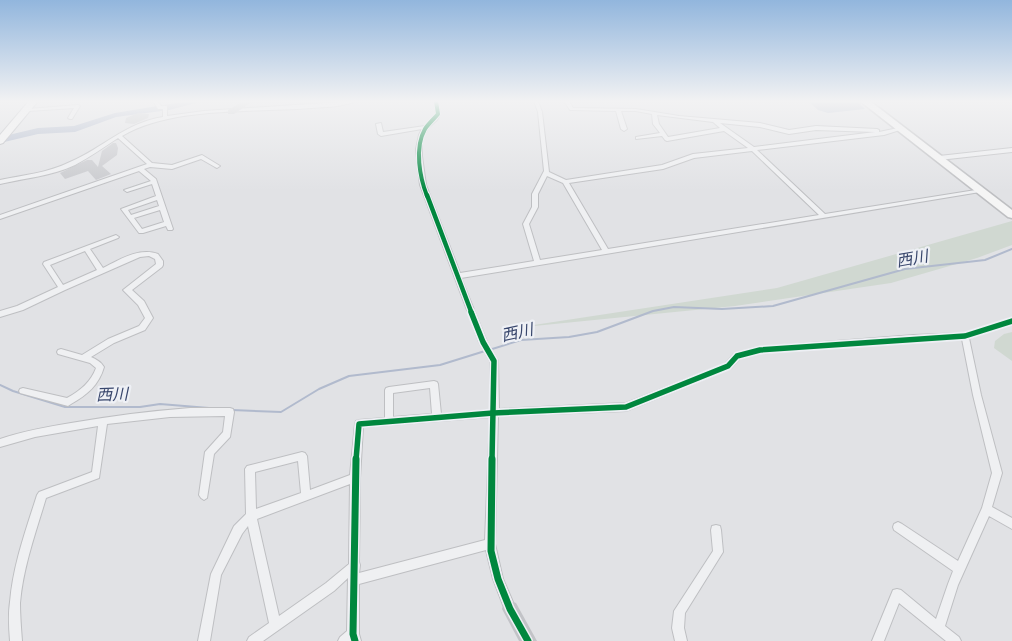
<svg xmlns="http://www.w3.org/2000/svg" width="1012" height="641" viewBox="0 0 1012 641" font-family="'DM Sans','Noto Sans JP',sans-serif">
  <style>
    .green { fill: #d0d8d1 }
    .water { fill: #b1bacd }
    .lines { fill: none; stroke-linecap: round; stroke-linejoin: round }
    .stream { stroke: #b1bacd; stroke-width: 2 }
    .river { fill: #b1bacd; fill-rule: evenodd }
    .building { fill: #c8c9cd }
    .street-casing { stroke: #bebfc2; stroke-width: 2 }
    .primary-casing { stroke: #bebfc2; stroke-width: 3 }
    .highway-casing { stroke: #b3b5ba; stroke-width: 2 }
    .street { fill: #eff0f2; fill-rule: evenodd }
    .secondary { fill: #c2c3c7; fill-rule: evenodd }
    .primary { fill: #f5f5f5; fill-rule: evenodd }
    .highway { fill: #f5f5f5; fill-rule: evenodd }
    .cycleway-far3-casing { stroke: #eef0f5; stroke-width: 6 }
    .cycleway-far2-casing { stroke: #eef0f5; stroke-width: 7 }
    .cycleway-far1-casing { stroke: #eef0f5; stroke-width: 9 }
    .cycleway-casing { stroke: #eef0f5; stroke-width: 10 }
    .cycleway-far3 { stroke: #00873e; stroke-width: 4 }
    .cycleway-far2 { stroke: #00873e; stroke-width: 4.5 }
    .cycleway-far1 { stroke: #00873e; stroke-width: 5.5 }
    .cycleway { stroke: #00873e; stroke-width: 7 }
    .labels { text-anchor: middle; stroke-width: 4.5; stroke-linejoin: round; paint-order: stroke }
    .water-label { font-size: 16px; font-style: italic; fill: #38466c; stroke: #eef0f5 }
  </style>
  <rect width="100%" height="100%" fill="#e1e2e5"/>
  <!-- green -->
  <g class="green">
    <polygon points="1012,221 1012,245 977,258 891,283 735,306 514,328 777,288"/>
    <polygon points="1012,332 1012,361 994,348 995,341 1004,334"/>
  </g>
  <!-- water -->
  <polygon class="water" points="808,101 857,101 865,109 828,113 818,110"/>
  <g class="lines">
    <!-- stream -->
    <g class="stream">
      <polyline points="489,350 521,340 569,337 597,332 653,311 674,307 722,309 773,306 905,269 985,260 1012,249"/>
      <polyline points="0,385 13,391 65,407 140,407 160,404 209,408"/>
      <polyline points="232,410 281,412 319,389 349,376 440,365 485,351"/>
    </g>
    <!-- river -->
    <polygon class="river" points="188,101 204,101 169,110 116,117 75,132 38,134 0,143 0,137 38,128 74,126 115,113"/>
  </g>
  <!-- building -->
  <g class="building">
    <polygon points="138,113 149,114 148,118 134,124 125,123 126,118"/>
    <polygon points="113,143 116,143 118,148 117,155 102,166 111,174 96,180 88,171 65,179 60,173 87,160 92,160 98,167 102,151"/>
  </g>
  <g class="lines">
    <defs>
      <g id="street">
        <path d="M153,101H158L161,106H167V116L204,111L356,101C343,107 325,107 311,108C253,113 173,106 122,136L152,163L172,165L202,155L220,166L217,168L215,167L201,159L172,169L150,167L144,169L156,179L173,229L172,230H168L166,226L143,233H139L121,209L156,196L152,184L127,192L124,190L151,181L139,171L0,219V215L147,164L118,138C104,147 90,157 75,165C52,176 25,178 0,184V180C23,175 48,173 70,162C103,148 125,123 163,117V109H158ZM157,200L159,206L131,215L128,210ZM160,210L164,222L142,229L134,218Z"/>
        <polygon points="379,101 385,101 383,102"/>
        <path d="M434,101H438L440,114L437,120L428,128L424,135L422,142V156L426,185L460,273L534,261L523,224L532,207V194L544,171L538,112L534,101H538L542,112L549,172L566,180L662,165L693,154L748,148L724,131L667,141L665,140L662,136L636,139V137L660,133L653,124L652,114L636,111H621L627,129L624,131L621,129L616,111L572,110H570L564,101H569L573,108L636,109L679,116L760,123L789,130L816,126L877,129L879,130V132L903,127V129L884,135L757,150L825,214L982,189V191L980,192L461,278L487,342L498,361L499,409L626,403L725,364L734,354L760,347L914,335L965,333L1012,318V324L969,338L981,395L1002,473L992,507L1012,518V529L989,516L958,585L945,626L959,637L961,641H946L899,603L884,641H872L893,590L897,589L901,590L936,619L948,584L953,571L894,530L893,527L894,524L898,522L902,524L958,561L982,508L992,473L973,395L962,339L914,341L760,353L740,358L731,368L626,411L498,416L495,544L503,579L516,609L514,613L510,615L506,613L493,579L486,550L359,584V634L361,641H338L340,637L347,631L348,578L334,591L263,641H247L249,637L269,623L248,526L242,534L221,575L210,641H198L211,574L234,526L246,514L245,469L247,466L302,452L305,453L307,456L310,490L350,475L355,424L356,421L359,420L385,418V390L386,388L389,387L434,381L437,382L438,384L441,414L490,410V361L479,342L420,185L416,149L419,135L422,129L381,136L378,134L376,124L381,123L383,132L425,126L436,114ZM657,115L713,122L720,128L668,137L659,124ZM720,123L760,127L789,134L816,130L875,132L754,147ZM752,151L819,215L608,249L569,183L663,169L694,158ZM547,176L563,183L602,250L540,260L529,224L538,207V194ZM430,388L432,414L393,417V393ZM490,417L485,540L359,573L360,565L359,562L360,478L363,427ZM298,461L301,493L256,509L255,472ZM350,484L349,564L326,583L279,616L257,519Z"/>
        <polygon points="78,105 80,106 72,119 70,119 68,118 74,108 28,111 26,110 28,109"/>
        <polygon points="1012,148 1012,152 939,160 936,158 939,156"/>
        <path d="M116,235L119,237L118,238L90,249L103,268C119,260 139,247 158,254L163,261V265L162,267L132,290L144,301L153,318L145,330L114,343L91,357C96,359 101,362 104,367C99,385 87,395 71,404L68,406L20,393L19,391L20,389L23,388L67,398C80,391 91,382 96,368L90,363L58,354L57,352L58,350L61,349L82,355L108,339L139,326L145,318L138,305L123,290L156,264L155,259L149,256L140,257L65,290L23,310L0,317V311L17,306L58,287L43,264L44,262ZM85,251L97,270L63,285L50,265Z"/>
        <path d="M190,408H230L233,409L234,412L230,437L214,454L207,498L204,500L201,498L199,495L205,452L223,432L225,416L170,417L107,424L99,478L46,498C36,532 23,567 20,603C20,615 21,628 22,641H10C9,628 8,615 10,602C13,565 26,530 37,495L39,492L92,472L98,426L35,437L0,447V439C23,431 47,427 71,423C111,416 150,411 190,408Z"/>
        <polygon points="716,525 720,526 721,530 723,552 685,613 684,628 687,641 675,641 672,628 674,611 713,551 711,530 712,526"/>
      </g>
      <polygon id="primary" points="860,101 870,101 1012,210 1012,218 1008,217"/>
      <polygon id="highway" points="29,101 38,101 3,143 0,144 0,135"/>
    </defs>
    <!-- street casing -->
    <use href="#street" class="street-casing"/>
    <!-- primary casing -->
    <use href="#primary" class="primary-casing"/>
    <!-- highway casing -->
    <use href="#highway" class="highway-casing"/>
    <!-- street -->
    <use href="#street" class="street"/>
    <!-- secondary -->
    <g class="secondary">
      <polygon points="244,101 253,101 234,114 228,114 228,110"/>
      <polygon points="510,601 516,603 537,641 519,641 502,609 504,603"/>
    </g>
    <!-- primary -->
    <use href="#primary" class="primary"/>
    <!-- highway -->
    <use href="#highway" class="highway"/>
    <defs>
      <path id="cycleway-far3" d="M427,196C420,178 414,148 425,129C428,124 434,119 438,114L436,101"/>
      <polyline id="cycleway-far2" points="427,195 472,314"/>
      <g id="cycleway-far1">
        <polyline points="471,312 483,342 494,361 492,460"/>
        <polyline points="356,460 359,424 493,413 626,407 728,366 737,356 760,350 965,336 1012,321"/>
      </g>
      <g id="cycleway">
        <polyline points="492,459 491,551 498,579 510,609 528,641"/>
        <polyline points="355,641 353,634 356,459"/>
      </g>
    </defs>
    <!-- cycleway-far3 casing -->
    <use href="#cycleway-far3" class="cycleway-far3-casing"/>
    <!-- cycleway-far2 casing -->
    <use href="#cycleway-far2" class="cycleway-far2-casing"/>
    <!-- cycleway-far1 casing -->
    <use href="#cycleway-far1" class="cycleway-far1-casing"/>
    <!-- cycleway casing -->
    <use href="#cycleway" class="cycleway-casing"/>
    <!-- cycleway-far3 -->
    <use href="#cycleway-far3" class="cycleway-far3"/>
    <!-- cycleway-far2 -->
    <use href="#cycleway-far2" class="cycleway-far2"/>
    <!-- cycleway-far1 -->
    <use href="#cycleway-far1" class="cycleway-far1"/>
    <!-- cycleway -->
    <use href="#cycleway" class="cycleway"/>
  </g>
  <!-- sky -->
  <linearGradient id="sky" x2="0" y2="1"><stop stop-color="#92b6dd"/><stop offset="0.53" stop-color="#f2f2f3"/><stop offset="1" stop-color="#f2f2f3" stop-opacity="0"/></linearGradient>
  <rect width="1012" height="191" fill="url(#sky)"/>
  <g class="labels">
    <!-- water labels -->
    <g class="water-label">
      <text transform="translate(912 258) rotate(-10)" y="6">西川</text>
      <text transform="translate(517 332) rotate(-12)" y="6">西川</text>
      <text transform="translate(112 394) rotate(-2)" y="6">西川</text>
    </g>
  </g>
</svg>
